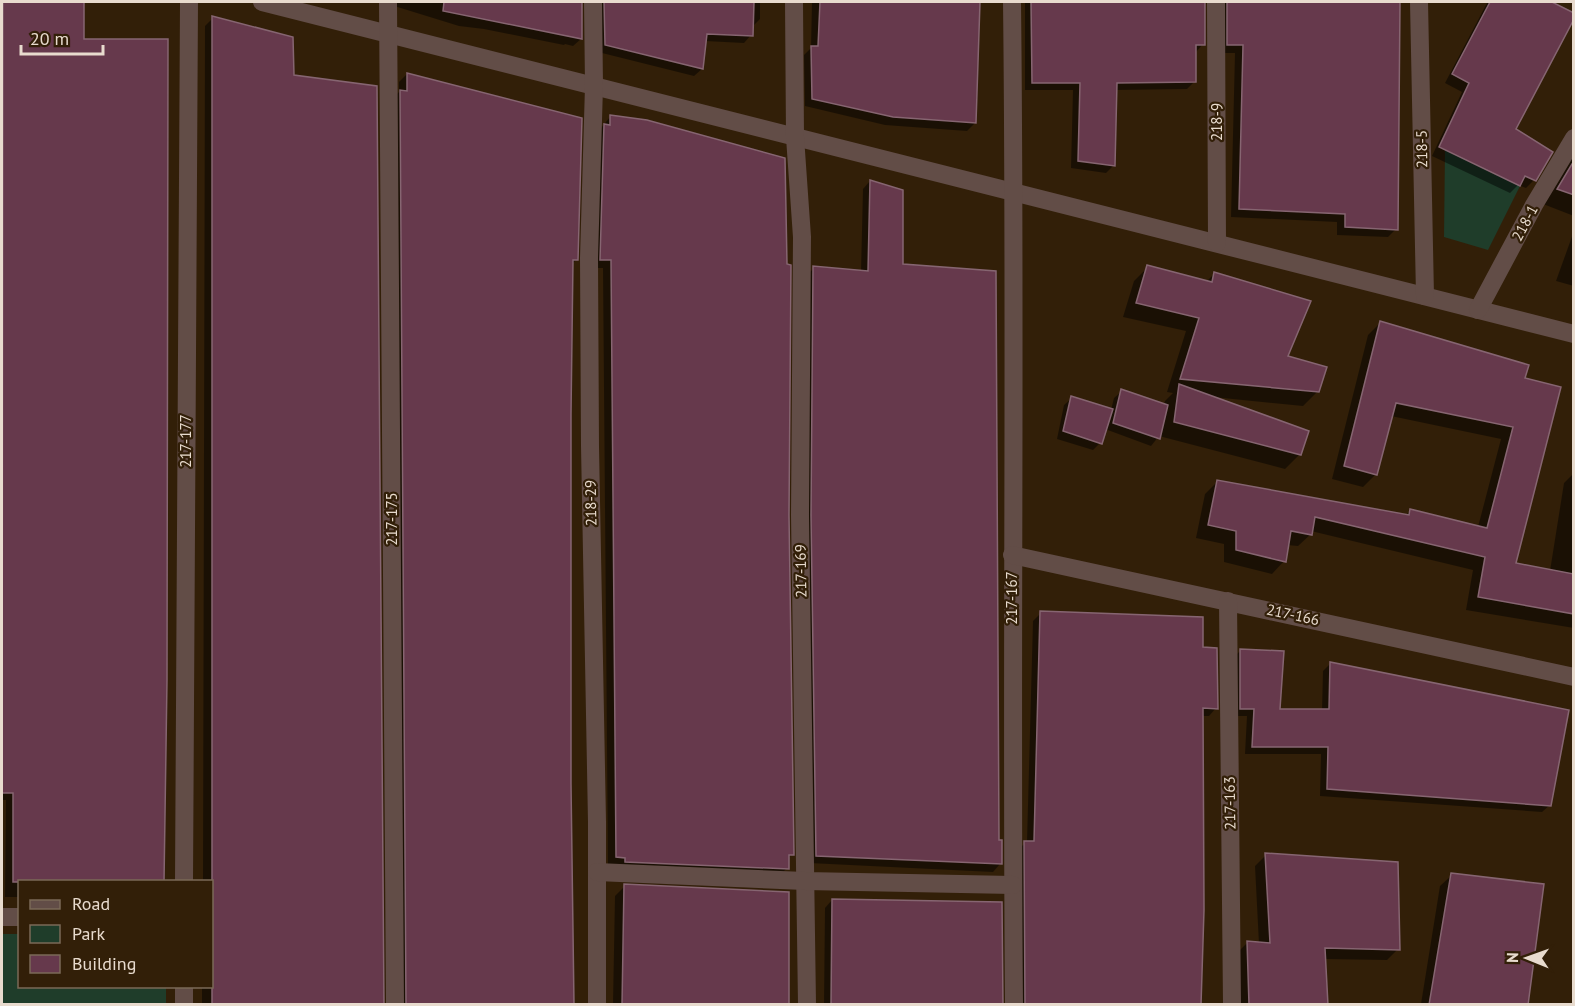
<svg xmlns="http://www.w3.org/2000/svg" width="1575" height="1006" viewBox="0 0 1575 1006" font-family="'PT Sans',sans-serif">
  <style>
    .green { fill: #1f3d2a }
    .shadow { fill: #0007 }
    .building { fill: #66394c; stroke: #866571; stroke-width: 1.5 }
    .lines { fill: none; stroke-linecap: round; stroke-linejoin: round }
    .minor { stroke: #624d47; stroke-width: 18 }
    .labels { text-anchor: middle; stroke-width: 4.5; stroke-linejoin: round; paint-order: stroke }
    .street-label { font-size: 15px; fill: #e8dbce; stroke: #321f08 }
  </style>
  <rect width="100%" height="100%" fill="#321f08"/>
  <!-- green -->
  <g class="green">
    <polygon points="1445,150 1520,186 1488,250 1444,237"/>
    <polygon points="2,934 19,934 20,986 166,987 166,1004 2,1004"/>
  </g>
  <!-- shadow -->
  <g class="shadow">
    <polygon points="2,2 82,2 83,40 20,897 5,897 6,800 2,800"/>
    <polygon points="391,2 580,2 581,39 573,46 565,44 564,45 484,29 459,26 391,5"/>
    <polygon points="593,2 760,2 760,19 752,27 751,35 744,43 705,41 702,69 694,76 598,52"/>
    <polygon points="812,2 979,2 975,123 967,131 885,125 805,106 804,55 811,48"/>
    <polygon points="1025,2 1203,2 1203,44 1196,52 1195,81 1187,89 1115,90 1114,165 1106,173 1071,168 1073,90 1025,90"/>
    <polygon points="1217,2 1399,2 1396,229 1388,237 1337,235 1337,222 1231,217 1235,53 1220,53"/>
    <polygon points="1477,2 1549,2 1574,14 1514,130 1534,180 1526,188 1518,185 1510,193 1432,156 1462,92 1445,83 1487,3"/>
    <polygon points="213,18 293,76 382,1004 202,1004 202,986 212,986 212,882 203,882 205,26"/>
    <polygon points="407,74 576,260 572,264 569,414 570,784 573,1004 399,1004 392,99 399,92 399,82"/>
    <polygon points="610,117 787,515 792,854 788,859 787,868 779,876 608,865 603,268 593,268 597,133"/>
    <polygon points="1574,148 1574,216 1543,204"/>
    <polygon points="870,181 902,265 1000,864 993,872 809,863 806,276 814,268 861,272 863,189"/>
    <polygon points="1574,231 1574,286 1556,281"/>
    <polygon points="1148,267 1206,282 1215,273 1318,391 1303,406 1213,397 1300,454 1285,469 1159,436 1151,446 1105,429 1100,443 1093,450 1057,439 1064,405 1072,398 1111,410 1114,398 1122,391 1164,405 1165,401 1173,393 1167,392 1186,331 1123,317 1134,281"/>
    <polygon points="1380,323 1523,379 1514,564 1550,571 1564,483 1574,473 1574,628 1466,610 1473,570 1311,531 1311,534 1298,546 1287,545 1284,561 1272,574 1224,562 1224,544 1196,538 1205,494 1218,481 1405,516 1411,510 1478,527 1501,439 1391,416 1376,474 1363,487 1332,479 1368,335"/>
    <polygon points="1041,613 1202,649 1216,708 1209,716 1201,716 1200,1004 1018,1004 1017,850 1027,842 1033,621"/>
    <polygon points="1240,651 1279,711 1322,711 1323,671 1331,663 1550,805 1542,812 1320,796 1321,754 1245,754 1247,716 1233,716 1233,658"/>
    <polygon points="1266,855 1398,949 1387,960 1324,959 1325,1004 1237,1004 1236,954 1247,943 1259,944 1255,866"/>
    <polygon points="1452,875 1526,1004 1421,1004 1440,886"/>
    <polygon points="625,886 788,1004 613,1004 615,896"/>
    <polygon points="832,900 1001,1004 824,1004 825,908"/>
  </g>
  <!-- building -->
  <g class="building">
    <polygon points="3,2 84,2 84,39 168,39 167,680 164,882 13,882 13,793 2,793"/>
    <polygon points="444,2 582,2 582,39 443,11"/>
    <polygon points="604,2 754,2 753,36 707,34 703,69 605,45"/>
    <polygon points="820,2 980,2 976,123 893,117 812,99 811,46 818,46"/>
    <polygon points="1031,2 1205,2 1205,45 1196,45 1196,82 1117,83 1115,166 1078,161 1080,83 1032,83"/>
    <polygon points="1227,2 1400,2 1398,230 1345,227 1345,214 1239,209 1243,45 1227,45"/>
    <polygon points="1490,2 1552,2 1574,13 1574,19 1516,129 1553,152 1536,181 1525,176 1520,186 1439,147 1469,83 1452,74"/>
    <polygon points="212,16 293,37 294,75 377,86 384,1005 212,1005"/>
    <polygon points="407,73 582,118 578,260 573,260 571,414 571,784 574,1005 406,1005 400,90 407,91"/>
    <polygon points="610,115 647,120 785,158 787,264 791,265 789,515 794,855 789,855 789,869 625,862 625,858 616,857 611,260 600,260 604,124 610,125"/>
    <polygon points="1572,164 1574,165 1574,195 1557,189"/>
    <polygon points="870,180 903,190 903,264 996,271 999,840 1002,840 1002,864 816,856 811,515 813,266 868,271"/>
    <polygon points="1147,265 1212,282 1214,272 1311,301 1288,356 1327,367 1319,392 1180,379 1199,318 1136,303"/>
    <polygon points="1380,321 1529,365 1525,378 1561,387 1516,563 1574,574 1574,614 1478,597 1485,557 1315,517 1312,535 1291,531 1286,562 1236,550 1236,531 1208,525 1217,480 1409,515 1410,509 1487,528 1513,427 1396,403 1377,475 1344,466"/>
    <polygon points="1179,384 1309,431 1301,455 1174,422"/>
    <polygon points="1121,389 1168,405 1160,439 1113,423"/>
    <polygon points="1071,396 1113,409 1102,444 1063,431"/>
    <polygon points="1040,611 1203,617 1203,647 1217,648 1218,709 1203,708 1204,910 1201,1005 1025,1005 1024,841 1034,841"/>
    <polygon points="1240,649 1284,651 1280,709 1329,709 1330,662 1569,710 1551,806 1327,789 1328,747 1252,747 1254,709 1240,709"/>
    <polygon points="1265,853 1398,862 1400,950 1325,948 1328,1005 1249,1005 1247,941 1270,943"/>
    <polygon points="1451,873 1544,884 1528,1005 1429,1005"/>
    <polygon points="624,884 789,892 789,1005 622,1005"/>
    <polygon points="832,899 1002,902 1003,1005 831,1005"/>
  </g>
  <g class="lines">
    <!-- minor -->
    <g class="minor">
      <polyline points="262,2 1574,334"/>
      <polyline points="388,2 395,1004"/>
      <polyline points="593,2 594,86 589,258 590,446 597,822 597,1004"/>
      <polyline points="794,2 795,137 802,237 800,515 807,1004"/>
      <path d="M1012,2C1016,336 1011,670 1014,1004"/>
      <polyline points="1216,2 1217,243"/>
      <polyline points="1419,2 1425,296"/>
      <polyline points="1478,310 1534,205 1574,138"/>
      <polyline points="1012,555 1574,677"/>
      <polyline points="1228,601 1232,1004"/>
      <polyline points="597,872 805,881 1013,885"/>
      <polyline points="184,882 189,2"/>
      <polyline points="2,917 20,917"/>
      <polyline points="184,986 184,1004"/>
    </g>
  </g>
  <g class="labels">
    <!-- street labels -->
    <g class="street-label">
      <text transform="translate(1217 122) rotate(-90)" y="5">218-9</text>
      <text transform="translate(1422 149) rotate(-91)" y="5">218-5</text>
      <text transform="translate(1525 223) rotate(-62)" y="5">218-1</text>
      <text transform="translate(186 441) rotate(-90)" y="5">217-177</text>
      <text transform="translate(591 503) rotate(-91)" y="5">218-29</text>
      <text transform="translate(392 519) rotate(-90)" y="5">217-175</text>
      <text transform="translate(801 571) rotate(-91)" y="5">217-169</text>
      <text transform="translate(1012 598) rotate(-90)" y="5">217-167</text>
      <text transform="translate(1293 615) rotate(12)" y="5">217-166</text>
      <text transform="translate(1230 803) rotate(-91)" y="5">217-163</text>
    </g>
  </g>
  <!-- border -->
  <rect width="1575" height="1006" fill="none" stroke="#e8dbce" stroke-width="6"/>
  <!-- legend -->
  <rect x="18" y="880" width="195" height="108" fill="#321f08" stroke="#7b6a57" stroke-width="1.5"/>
  <rect x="30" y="900" width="30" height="9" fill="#624d47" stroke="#7b6a57" stroke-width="1.5"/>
  <text x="72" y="910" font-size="18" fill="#e8dbce">Road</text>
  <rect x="30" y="925" width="30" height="18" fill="#1f3d2a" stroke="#7b6a57" stroke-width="1.5"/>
  <text x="72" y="940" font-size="18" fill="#e8dbce">Park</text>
  <rect x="30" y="955" width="30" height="18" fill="#66394c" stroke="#7b6a57" stroke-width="1.5"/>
  <text x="72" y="970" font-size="18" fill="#e8dbce">Building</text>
  <!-- north arrow -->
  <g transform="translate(1527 958) rotate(271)" stroke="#321f08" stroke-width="4.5" paint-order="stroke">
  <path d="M0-4.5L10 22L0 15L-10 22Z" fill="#e8dbce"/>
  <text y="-9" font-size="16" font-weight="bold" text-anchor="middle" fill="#e8dbce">N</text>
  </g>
  <!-- scale -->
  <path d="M21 45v9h82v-9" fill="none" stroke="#e8dbce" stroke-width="3"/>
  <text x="30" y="45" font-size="18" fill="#e8dbce" stroke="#321f08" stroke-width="4.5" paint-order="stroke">20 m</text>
</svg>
